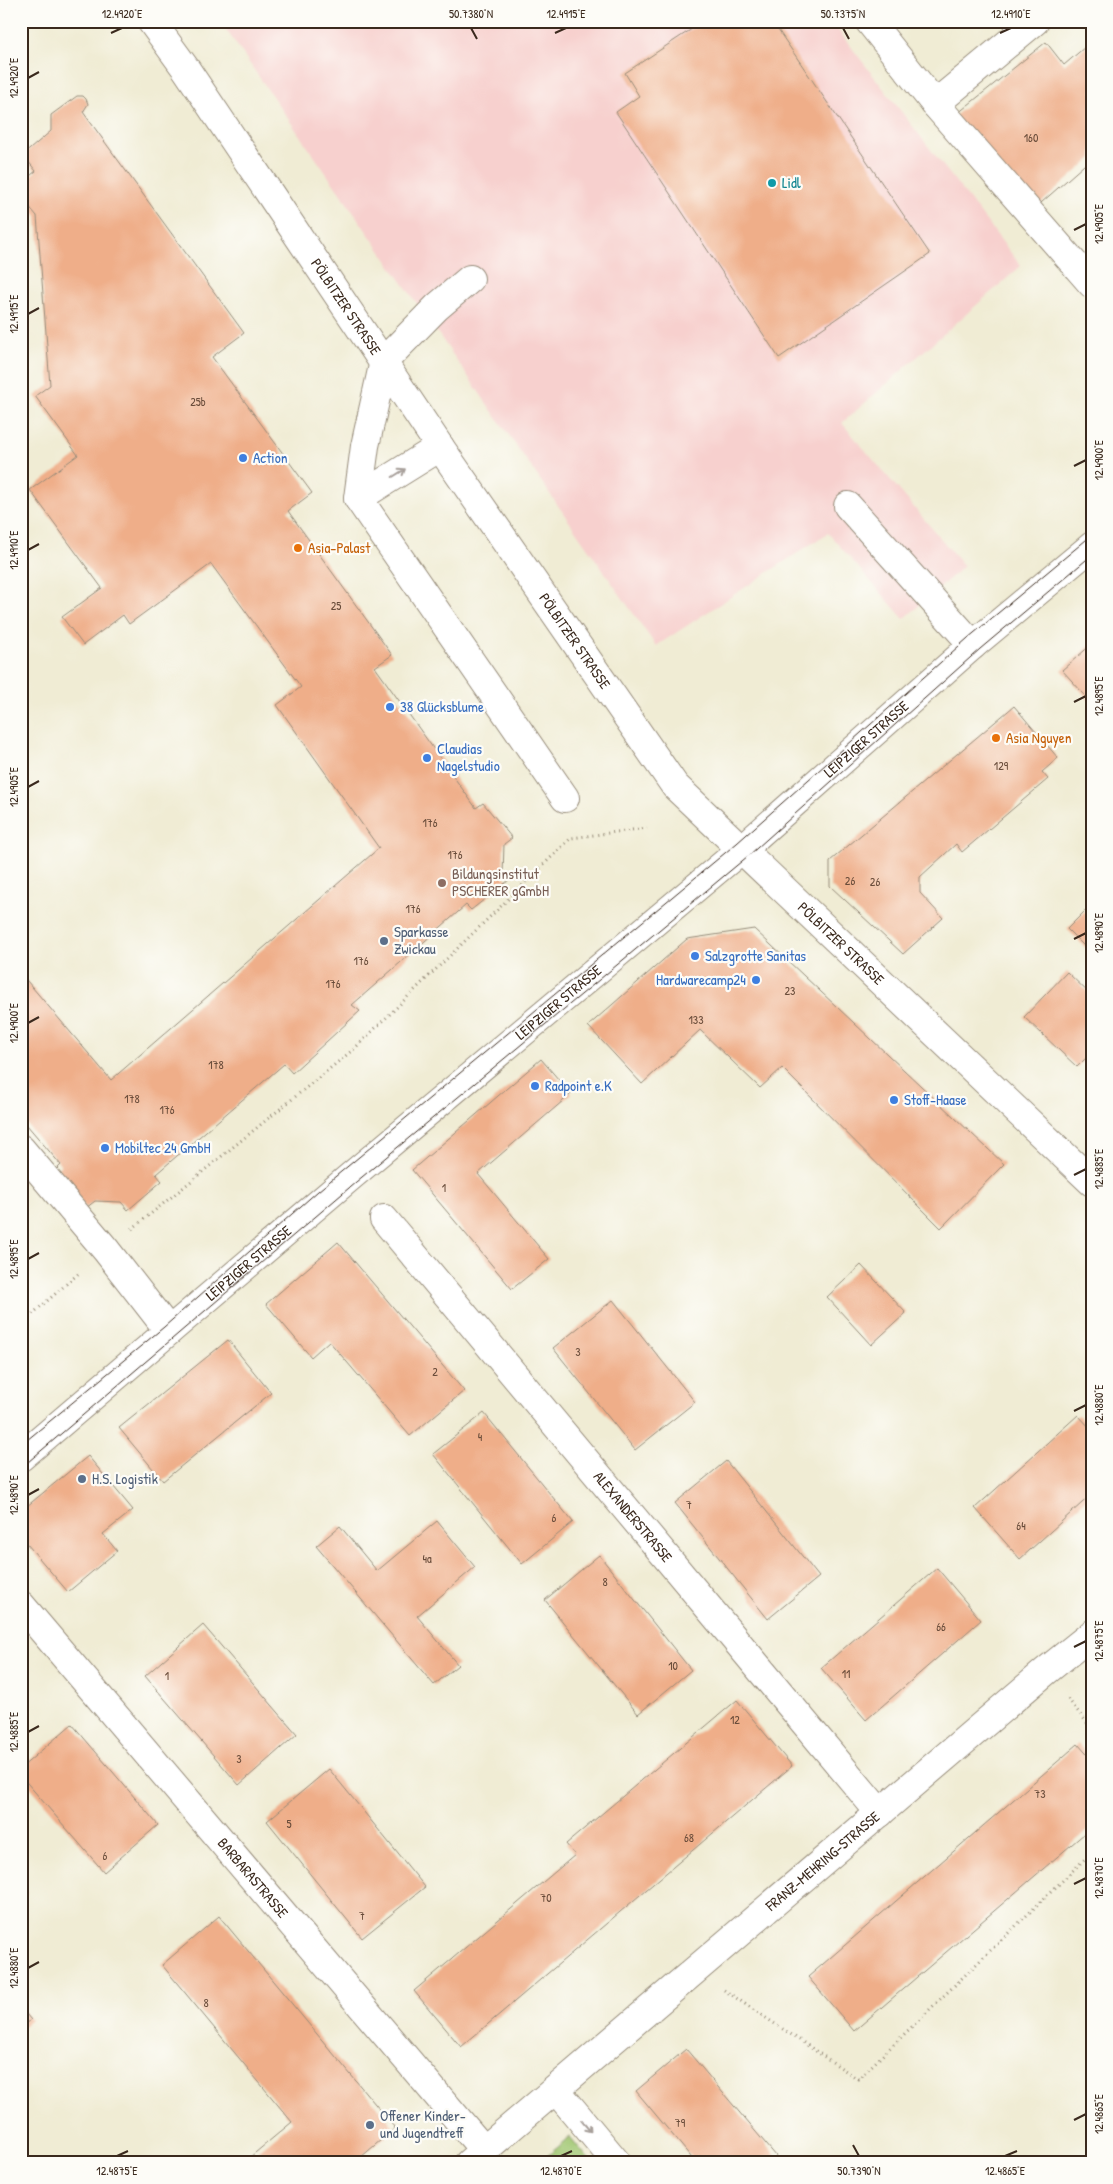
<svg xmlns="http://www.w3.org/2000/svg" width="1113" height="2184" viewBox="0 0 1113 2184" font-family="'Patrick Hand',sans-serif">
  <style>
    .built { fill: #f7d0ce }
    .green { fill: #a1c772; stroke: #6e7848 }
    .building { fill: #efae89 }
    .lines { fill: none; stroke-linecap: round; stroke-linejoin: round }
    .minor-casing { stroke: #968b79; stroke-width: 30 }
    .path { stroke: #968b79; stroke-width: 3; stroke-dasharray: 1 4; stroke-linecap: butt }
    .minor { stroke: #fff; stroke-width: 28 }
    .tram { stroke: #3b2a1e; stroke-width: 1 }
    .oneway { stroke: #a79f9a }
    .ticks { fill: none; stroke: #3b2a1e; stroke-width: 2 }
    .culture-dot { fill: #0f9aa8; stroke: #fdfcf7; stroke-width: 2 }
    .shop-dot { fill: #3f7fe0; stroke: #fdfcf7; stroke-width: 2 }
    .food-dot { fill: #e8710a; stroke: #fdfcf7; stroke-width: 2 }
    .education-dot { fill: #8d6e63; stroke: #fdfcf7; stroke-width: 2 }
    .service-dot { fill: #5c6f8a; stroke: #fdfcf7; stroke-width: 2 }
    .labels { text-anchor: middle; stroke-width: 4.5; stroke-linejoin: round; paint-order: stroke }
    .number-label { font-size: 12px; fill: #684b39 }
    .culture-label { font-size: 15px; fill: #0d838f; stroke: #fdfcf7; text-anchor: start }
    .street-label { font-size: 15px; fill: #3b2a1e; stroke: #fdfcf7 }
    .shop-label { font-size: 15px; fill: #366cbe; stroke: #fdfcf7; text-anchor: start }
    .food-label { font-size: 15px; fill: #c56008; stroke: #fdfcf7; text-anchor: start }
    .education-label { font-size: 15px; fill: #785e54; stroke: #fdfcf7; text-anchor: start }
    .service-label { font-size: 15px; fill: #4e5e75; stroke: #fdfcf7; text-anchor: start }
    .neatline { fill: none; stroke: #3b2a1e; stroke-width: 2 }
    .ticks-label { font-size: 12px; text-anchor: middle; fill: #3b2a1e }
  </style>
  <rect width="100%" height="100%" fill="#fdfcf7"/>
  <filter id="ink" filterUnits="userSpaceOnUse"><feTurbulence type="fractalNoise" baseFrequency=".02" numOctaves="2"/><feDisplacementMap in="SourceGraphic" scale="10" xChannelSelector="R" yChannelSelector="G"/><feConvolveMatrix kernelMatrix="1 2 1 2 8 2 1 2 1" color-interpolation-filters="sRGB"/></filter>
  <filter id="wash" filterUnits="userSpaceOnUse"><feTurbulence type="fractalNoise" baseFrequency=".0096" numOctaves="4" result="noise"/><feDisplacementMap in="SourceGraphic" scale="20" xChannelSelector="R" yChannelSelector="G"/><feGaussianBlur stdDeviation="1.12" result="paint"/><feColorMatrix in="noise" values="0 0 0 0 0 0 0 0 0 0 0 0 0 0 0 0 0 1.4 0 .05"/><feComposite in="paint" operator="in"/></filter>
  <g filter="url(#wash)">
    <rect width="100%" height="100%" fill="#f0ecd4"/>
    <!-- built -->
    <polygon class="built" points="220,21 831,21 1021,266 842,423 964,566 904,619 828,533 656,646"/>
    <!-- green -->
    <polygon class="green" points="570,2137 592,2163 539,2163"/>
    <g id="blocks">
      <!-- building -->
      <g class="building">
        <polygon points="704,21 772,21 930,254 779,358 616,112 639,96 625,73"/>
        <polygon points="1092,41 1092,158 1033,210 952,118 1046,42 1064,65"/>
        <polygon points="77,96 83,96 86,99 88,104 83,112 244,333 212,357 312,493 288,511 392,655 375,667 476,808 483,803 512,838 504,844 503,875 508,881 471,910 466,905 352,1005 360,1011 292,1073 284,1064 156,1174 162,1181 128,1210 121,1202 95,1201 86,1208 55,1171 61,1165 21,1118 21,974 111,1080 379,848 277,705 301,687 211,564 129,624 123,615 83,645 62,617 102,588 30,490 78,455 35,396 50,385 37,216 21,197 21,183 36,171 23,155 51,131 51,115"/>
        <polygon points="1092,644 1092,703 1062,670"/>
        <polygon points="1014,706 1058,758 1042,772 1048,779 962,852 956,844 920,877 920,893 943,918 903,954 830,886 830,861"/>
        <polygon points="1092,904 1092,954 1067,929"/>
        <polygon points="754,929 1004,1164 941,1228 782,1068 760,1088 700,1030 642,1084 588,1026 687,939"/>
        <polygon points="1067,972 1092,996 1092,1052 1077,1067 1024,1017"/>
        <polygon points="541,1059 571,1094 478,1174 549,1259 512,1289 412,1170"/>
        <polygon points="338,1242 464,1391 410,1436 329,1341 311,1357 266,1304"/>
        <polygon points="861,1265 906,1313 871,1345 827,1297"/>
        <polygon points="613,1300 695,1402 635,1450 553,1348"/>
        <polygon points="228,1340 271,1393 163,1481 119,1428"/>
        <polygon points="484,1413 573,1522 522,1564 433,1454"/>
        <polygon points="1078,1415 1092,1430 1092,1494 1020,1559 975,1508"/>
        <polygon points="88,1456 133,1510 103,1534 117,1551 68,1592 21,1537 21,1511"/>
        <polygon points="726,1461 819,1577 768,1619 675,1503"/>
        <polygon points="437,1521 475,1567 417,1616 458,1665 434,1685 316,1546 340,1526 377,1571"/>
        <polygon points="599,1555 691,1670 638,1714 545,1600"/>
        <polygon points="937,1568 981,1620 866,1720 821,1668"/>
        <polygon points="203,1625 297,1734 239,1785 145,1676"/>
        <polygon points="737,1700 792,1766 461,2047 414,1991 575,1855 566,1844"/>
        <polygon points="72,1724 158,1825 104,1872 21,1776 21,1768"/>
        <polygon points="1078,1744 1092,1760 1092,1827 854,2031 808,1977"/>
        <polygon points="329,1769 425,1887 362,1938 267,1821"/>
        <polygon points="21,1885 28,1893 21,1899"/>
        <polygon points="219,1916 395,2128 354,2163 243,2163 292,2122 162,1965"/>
        <polygon points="21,2008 31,2020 21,2028"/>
        <polygon points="686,2049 782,2163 696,2163 636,2091"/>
      </g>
    </g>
  </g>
  <g filter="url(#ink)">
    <use href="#blocks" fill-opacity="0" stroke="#968b79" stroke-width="1"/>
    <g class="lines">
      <defs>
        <g id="minor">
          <path id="s1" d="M151,21L186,69L440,447L675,786L1092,1182"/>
          <polyline points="869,21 935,104 1092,284"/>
          <polyline points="935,104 1035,21"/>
          <polyline points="470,279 437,307 384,361 365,446 358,498 565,798"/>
          <polyline points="358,498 440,447"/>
          <polyline points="848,506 973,645"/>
          <polyline points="21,1149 106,1250 169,1331"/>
          <path id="s2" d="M384,1219L880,1813"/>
          <path id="s3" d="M21,1457L350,1177L742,849L973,645L1092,546"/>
          <path id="s4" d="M21,1605L483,2149"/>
          <polyline points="556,2090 617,2163"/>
          <path id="s5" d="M469,2163L1046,1671L1092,1634"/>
        </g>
      </defs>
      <!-- minor casing -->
      <use href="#minor" class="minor-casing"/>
      <!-- path -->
      <g class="path">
        <polyline points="132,1229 354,1049 571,838 647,828"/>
        <polyline points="21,1324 79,1273"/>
        <polyline points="1068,1699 1092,1729"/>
        <polyline points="724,1990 858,2079 1092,1852"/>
      </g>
      <!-- minor -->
      <use href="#minor" class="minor"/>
      <!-- tram -->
      <g class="tram">
        <polyline points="21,1445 164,1327 318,1191 737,843 968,638 1092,535"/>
        <polyline points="21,1468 356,1182 748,856 980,649 1092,555"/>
      </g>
    </g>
    <!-- one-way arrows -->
    <defs><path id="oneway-shaft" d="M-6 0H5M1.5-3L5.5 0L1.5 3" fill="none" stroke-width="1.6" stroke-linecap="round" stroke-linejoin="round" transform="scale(1.25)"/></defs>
    <g class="oneway">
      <use href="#oneway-shaft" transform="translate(399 473) rotate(-32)"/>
      <use href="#oneway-shaft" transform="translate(586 2126) rotate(50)"/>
    </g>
  </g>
  <!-- ticks -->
  <path class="ticks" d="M471,28L477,39M843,28L849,39M111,33L122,28M555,33L566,28M1000,33L1011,28M28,78L39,72M1074,230L1086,224M28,314L39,308M1074,466L1086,460M28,550L39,544M1074,702L1086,696M28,787L39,781M1074,939L1086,933M28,1023L39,1017M1074,1175L1086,1169M28,1259L39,1253M1074,1411L1086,1405M28,1495L39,1489M1074,1647L1086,1641M28,1732L39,1726M1074,1884L1086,1878M28,1968L39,1962M1074,2120L1086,2114M853,2145L859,2156M117,2156L128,2151M561,2156L572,2151M1005,2156L1017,2151"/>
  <!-- markers -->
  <circle class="culture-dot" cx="772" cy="183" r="5"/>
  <g class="shop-dot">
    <circle cx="243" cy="458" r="5"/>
    <circle cx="390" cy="707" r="5"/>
    <circle cx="427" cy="758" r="5"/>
    <circle cx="695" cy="956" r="5"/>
    <circle cx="756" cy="980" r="5"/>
    <circle cx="535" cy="1086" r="5"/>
    <circle cx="894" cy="1100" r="5"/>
    <circle cx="105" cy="1148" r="5"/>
  </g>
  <g class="food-dot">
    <circle cx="298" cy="548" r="5"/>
    <circle cx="996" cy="738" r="5"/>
  </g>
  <circle class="education-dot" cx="442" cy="883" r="5"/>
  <g class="service-dot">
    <circle cx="384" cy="941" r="5"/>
    <circle cx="82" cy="1479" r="5"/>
    <circle cx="370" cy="2125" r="5"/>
  </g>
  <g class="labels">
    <!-- number labels -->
    <g class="number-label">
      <text x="1031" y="142">160</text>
      <text x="198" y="406">25b</text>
      <text x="336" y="610">25</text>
      <text x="1001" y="770">129</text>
      <text x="430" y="827">176</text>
      <text x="455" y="859">176</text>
      <text x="850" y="885">26</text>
      <text x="875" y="886">26</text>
      <text x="413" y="913">176</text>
      <text x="361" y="965">176</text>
      <text x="333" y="988">176</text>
      <text x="790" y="995">23</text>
      <text x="696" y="1024">133</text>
      <text x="216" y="1069">178</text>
      <text x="132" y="1103">178</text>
      <text x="167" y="1114">176</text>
      <text x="444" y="1192">1</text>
      <text x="578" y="1356">3</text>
      <text x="435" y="1376">2</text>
      <text x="480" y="1441">4</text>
      <text x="689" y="1509">7</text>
      <text x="554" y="1522">6</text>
      <text x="1021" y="1530">64</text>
      <text x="427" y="1563">4a</text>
      <text x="605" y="1586">8</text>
      <text x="941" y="1631">66</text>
      <text x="673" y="1670">10</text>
      <text x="846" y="1678">11</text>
      <text x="167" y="1680">1</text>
      <text x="735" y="1724">12</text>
      <text x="239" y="1763">3</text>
      <text x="1040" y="1798">73</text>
      <text x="289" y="1828">5</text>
      <text x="689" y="1842">68</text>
      <text x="105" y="1860">6</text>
      <text x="546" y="1902">70</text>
      <text x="362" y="1920">7</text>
      <text x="206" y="2007">8</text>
      <text x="680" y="2127">79</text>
    </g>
    <!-- culture labels -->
    <g class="culture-label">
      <text x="782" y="188">Lidl</text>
    </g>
    <!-- street labels -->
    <g class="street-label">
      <text dy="5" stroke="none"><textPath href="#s1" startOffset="346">PÖLBITZER STRASSE</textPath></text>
      <text dy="5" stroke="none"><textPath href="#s1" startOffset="751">PÖLBITZER STRASSE</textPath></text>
      <text dy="5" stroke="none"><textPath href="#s3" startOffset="1109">LEIPZIGER STRASSE</textPath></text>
      <text dy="5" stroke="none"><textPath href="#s1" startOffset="1156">PÖLBITZER STRASSE</textPath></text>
      <text dy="5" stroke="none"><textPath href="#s3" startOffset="704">LEIPZIGER STRASSE</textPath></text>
      <text dy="5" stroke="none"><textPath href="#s3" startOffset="299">LEIPZIGER STRASSE</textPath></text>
      <text dy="5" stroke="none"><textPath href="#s2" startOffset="388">ALEXANDERSTRASSE</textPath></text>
      <text dy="5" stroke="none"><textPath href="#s5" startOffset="465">FRANZ-MEHRING-STRASSE</textPath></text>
      <text dy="5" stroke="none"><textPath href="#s4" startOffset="358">BARBARASTRASSE</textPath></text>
    </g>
    <!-- shop labels -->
    <g class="shop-label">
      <text x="253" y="463">Action</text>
      <text x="400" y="712">38 Glücksblume</text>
      <text x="437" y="754">Claudias<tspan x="437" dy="17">Nagelstudio</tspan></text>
      <text x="705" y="961">Salzgrotte Sanitas</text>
      <text x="746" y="985" text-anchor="end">Hardwarecamp24</text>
      <text x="545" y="1091">Radpoint e.K</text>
      <text x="904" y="1105">Stoff-Haase</text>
      <text x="115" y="1153">Mobiltec 24 GmbH</text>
    </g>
    <!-- food labels -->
    <g class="food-label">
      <text x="308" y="553">Asia-Palast</text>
      <text x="1006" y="743">Asia Nguyen</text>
    </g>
    <!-- education labels -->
    <g class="education-label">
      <text x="452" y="879">Bildungsinstitut<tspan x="452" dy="17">PSCHERER gGmbH</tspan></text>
    </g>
    <!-- service labels -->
    <g class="service-label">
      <text x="394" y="937">Sparkasse<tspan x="394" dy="17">Zwickau</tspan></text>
      <text x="92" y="1484">H.S. Logistik</text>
      <text x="380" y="2121">Offener Kinder-<tspan x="380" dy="17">und Jugendtreff</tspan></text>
    </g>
  </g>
  <!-- margin -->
  <rect width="1113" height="2184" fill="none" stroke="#fdfcf7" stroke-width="55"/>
  <rect x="28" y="28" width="1058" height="2128" class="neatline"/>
  <g class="ticks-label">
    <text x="122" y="18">12.4920°E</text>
    <text x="471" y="18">50.7380°N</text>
    <text x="566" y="18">12.4915°E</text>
    <text x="843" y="18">50.7375°N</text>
    <text x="1011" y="18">12.4910°E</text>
    <text transform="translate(14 78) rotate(-90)" y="4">12.4920°E</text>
    <text transform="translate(1099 224) rotate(-90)" y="4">12.4905°E</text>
    <text transform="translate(14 314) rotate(-90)" y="4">12.4915°E</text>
    <text transform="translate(1099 460) rotate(-90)" y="4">12.4900°E</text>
    <text transform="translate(14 550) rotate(-90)" y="4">12.4910°E</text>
    <text transform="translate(1099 696) rotate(-90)" y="4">12.4895°E</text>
    <text transform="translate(14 787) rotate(-90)" y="4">12.4905°E</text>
    <text transform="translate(1099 933) rotate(-90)" y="4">12.4890°E</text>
    <text transform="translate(14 1023) rotate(-90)" y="4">12.4900°E</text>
    <text transform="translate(1099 1169) rotate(-90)" y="4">12.4885°E</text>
    <text transform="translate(14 1259) rotate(-90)" y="4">12.4895°E</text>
    <text transform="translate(1099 1405) rotate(-90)" y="4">12.4880°E</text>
    <text transform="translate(14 1495) rotate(-90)" y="4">12.4890°E</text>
    <text transform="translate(1099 1641) rotate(-90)" y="4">12.4875°E</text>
    <text transform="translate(14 1732) rotate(-90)" y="4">12.4885°E</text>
    <text transform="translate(1099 1878) rotate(-90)" y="4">12.4870°E</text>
    <text transform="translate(14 1968) rotate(-90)" y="4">12.4880°E</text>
    <text transform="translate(1099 2114) rotate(-90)" y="4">12.4865°E</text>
    <text x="117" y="2175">12.4875°E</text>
    <text x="561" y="2175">12.4870°E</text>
    <text x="859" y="2175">50.7390°N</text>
    <text x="1005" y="2175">12.4865°E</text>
  </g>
</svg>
